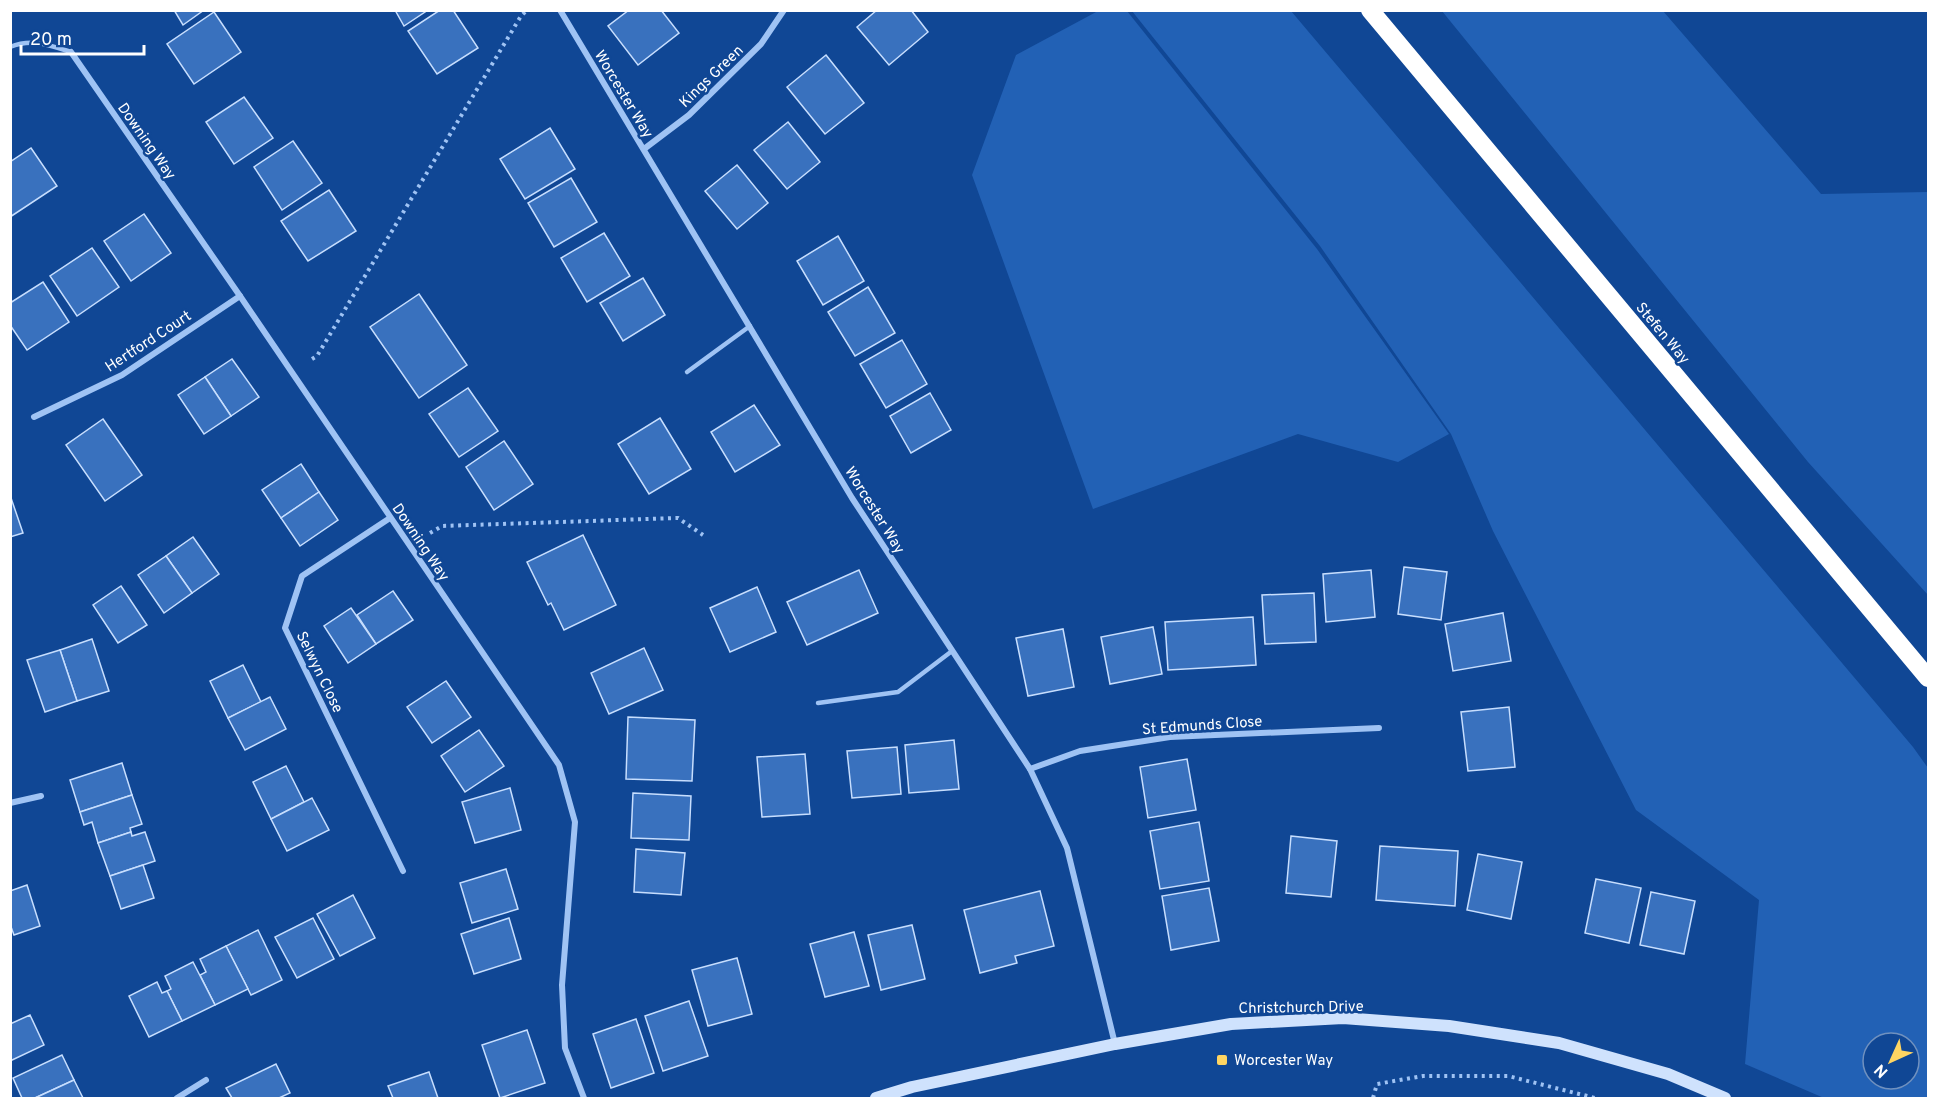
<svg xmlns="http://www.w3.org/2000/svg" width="1939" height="1109" viewBox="0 0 1939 1109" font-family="Overpass,sans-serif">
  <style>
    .green { fill: #2261b5; fill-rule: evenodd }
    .building { fill: #3971be; stroke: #c7defe; stroke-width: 1.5 }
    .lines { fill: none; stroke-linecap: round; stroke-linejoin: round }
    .path { stroke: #9fc3f4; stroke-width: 4; stroke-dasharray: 3 4.5; stroke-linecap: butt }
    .lane { stroke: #9fc3f4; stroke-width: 4.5 }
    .street { stroke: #9fc3f4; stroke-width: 6 }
    .secondary { stroke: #cfe2fd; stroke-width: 12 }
    .highway { stroke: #fff; stroke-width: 18 }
    .poi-dot { fill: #ffd562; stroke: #104795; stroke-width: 2 }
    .labels { text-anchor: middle; stroke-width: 5; stroke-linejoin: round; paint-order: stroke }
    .street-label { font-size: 15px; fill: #fff; stroke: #104795 }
    .poi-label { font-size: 15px; fill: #fff; stroke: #104795; text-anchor: start }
  </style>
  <rect width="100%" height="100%" fill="#104795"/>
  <!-- green -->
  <g class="green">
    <polygon points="1098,11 1127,11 1317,249 1449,434 1398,462 1298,434 1093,509 972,175 1016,55"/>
    <path d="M1132,11H1291L1913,747L1928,768V1098H1824L1745,1064L1759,900L1636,810L1493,531L1451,434L1320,246ZM1873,1043H1909V1079H1873Z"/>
    <polygon points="1442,11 1663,11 1821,194 1928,192 1928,595 1808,462"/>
  </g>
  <!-- building -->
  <g class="building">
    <polygon points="174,10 204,10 183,25"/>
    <polygon points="395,10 428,10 404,26"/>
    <polygon points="440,10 453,10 478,48 437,74 408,31"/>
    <polygon points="629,10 661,10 679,33 638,65 608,26"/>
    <polygon points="877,10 911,10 928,32 889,65 857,27"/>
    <polygon points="214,12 241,52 194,84 167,44"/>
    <polygon points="826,55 864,103 825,134 787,87"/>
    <polygon points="244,97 273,138 234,164 206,122"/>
    <polygon points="788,122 820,162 787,189 754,150"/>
    <polygon points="550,128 575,169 525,199 500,159"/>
    <polygon points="293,141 322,183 282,210 254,167"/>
    <polygon points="31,148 57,186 10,217 10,162"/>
    <polygon points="737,165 768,203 737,229 705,191"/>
    <polygon points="571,178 597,222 554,247 528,203"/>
    <polygon points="329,190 356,231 308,261 281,221"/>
    <polygon points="144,214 171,253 131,281 104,241"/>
    <polygon points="604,233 630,276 587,302 561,258"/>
    <polygon points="838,236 864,281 823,305 797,261"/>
    <polygon points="92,248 119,287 77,316 50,276"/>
    <polygon points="643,278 665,315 623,341 600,303"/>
    <polygon points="43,282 69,322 27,350 10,325 10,303"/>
    <polygon points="868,287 895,333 855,356 828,312"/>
    <polygon points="419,294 467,365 419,398 370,327"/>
    <polygon points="902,340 927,384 886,408 860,364"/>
    <polygon points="232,359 259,397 231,416 205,377"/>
    <polygon points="205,377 231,416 204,434 178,395"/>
    <polygon points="468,388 498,431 459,457 429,414"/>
    <polygon points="930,393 951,430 911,453 890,416"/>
    <polygon points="754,405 780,445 735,472 711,432"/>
    <polygon points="660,418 691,469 649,494 618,444"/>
    <polygon points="103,419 142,475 105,501 66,445"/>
    <polygon points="504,441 533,484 494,510 466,467"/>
    <polygon points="301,464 319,492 281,518 262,490"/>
    <polygon points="319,492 338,520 300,546 281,518"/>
    <polygon points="10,495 23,533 10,537"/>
    <polygon points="583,535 616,605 564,630 551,603 548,605 527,562"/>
    <polygon points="193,537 219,574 192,593 166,556"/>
    <polygon points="166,556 192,593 164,613 138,575"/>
    <polygon points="1404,567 1447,572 1441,620 1398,614"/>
    <polygon points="859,570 878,613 807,645 787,602"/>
    <polygon points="1371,570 1375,617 1326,622 1323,574"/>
    <polygon points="121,586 147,625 118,643 93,605"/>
    <polygon points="757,587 776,632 730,652 710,608"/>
    <polygon points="393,591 413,620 376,644 357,615"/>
    <polygon points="1314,593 1316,642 1265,644 1262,595"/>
    <polygon points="351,608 376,644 348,663 324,626"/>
    <polygon points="1503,613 1511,661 1453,671 1445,624"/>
    <polygon points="1253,617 1256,665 1168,670 1165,622"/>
    <polygon points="1153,627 1162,674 1110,684 1101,637"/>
    <polygon points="1063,629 1074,687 1028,696 1016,638"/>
    <polygon points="92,639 109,691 77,701 60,650"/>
    <polygon points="644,648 663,690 609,714 591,673"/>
    <polygon points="60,650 77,701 45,712 27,660"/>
    <polygon points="243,665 261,702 228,718 210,681"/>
    <polygon points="446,681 471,717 432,743 407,707"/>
    <polygon points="270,697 286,729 245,750 228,718"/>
    <polygon points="1509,707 1515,767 1468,771 1461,712"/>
    <polygon points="628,717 695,720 692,781 626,779"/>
    <polygon points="479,730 504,766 465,792 441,756"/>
    <polygon points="954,740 959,789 909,793 905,745"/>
    <polygon points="897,747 901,794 852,798 847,751"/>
    <polygon points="805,754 810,814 762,817 757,757"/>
    <polygon points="1187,759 1196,810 1148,818 1140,767"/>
    <polygon points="122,763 132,795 80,812 70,780"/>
    <polygon points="286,766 304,802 271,819 253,782"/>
    <polygon points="510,788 521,830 475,843 462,802"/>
    <polygon points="633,793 691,796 689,840 631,838"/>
    <polygon points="132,795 142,824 130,828 131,832 98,843 92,822 84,825 80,812"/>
    <polygon points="312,798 329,830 287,851 271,819"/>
    <polygon points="1199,822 1209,881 1160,889 1150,831"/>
    <polygon points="131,832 132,836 145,832 155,861 110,876 98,843"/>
    <polygon points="1291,836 1337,841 1331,897 1286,893"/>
    <polygon points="1380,846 1458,851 1455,906 1376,900"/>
    <polygon points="636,849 685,853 681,895 634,892"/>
    <polygon points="1478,854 1522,862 1511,919 1467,910"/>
    <polygon points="143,865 154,898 121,909 110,876"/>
    <polygon points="506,869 518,909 472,923 460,883"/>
    <polygon points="1596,879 1641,888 1629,943 1585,933"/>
    <polygon points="27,885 40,926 14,935 10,924 10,891"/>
    <polygon points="1209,888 1219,941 1171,950 1162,896"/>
    <polygon points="1040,891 1054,946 1015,956 1017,963 980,973 964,910"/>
    <polygon points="1651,892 1695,901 1684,954 1640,945"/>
    <polygon points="353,895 375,938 340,956 317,914"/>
    <polygon points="313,918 334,959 297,978 275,937"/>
    <polygon points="509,918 521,959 474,974 461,934"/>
    <polygon points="912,925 925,979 881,990 868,935"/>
    <polygon points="258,930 282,980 251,995 226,946"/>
    <polygon points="854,932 869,986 825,997 810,944"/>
    <polygon points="226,946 248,989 215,1005 200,975 206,972 200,959"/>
    <polygon points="737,958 752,1014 708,1026 692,970"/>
    <polygon points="193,962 215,1005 182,1021 167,991 171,989 165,976"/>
    <polygon points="157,982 162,993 167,991 182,1021 149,1037 129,996"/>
    <polygon points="689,1001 708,1056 663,1071 645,1016"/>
    <polygon points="30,1015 44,1045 10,1061 10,1024"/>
    <polygon points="636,1019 654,1073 611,1088 593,1034"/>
    <polygon points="527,1030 545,1083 500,1098 482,1045"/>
    <polygon points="62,1055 74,1080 35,1098 22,1098 13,1078"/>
    <polygon points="276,1064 290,1093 279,1098 232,1098 226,1088"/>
    <polygon points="429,1072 438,1098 393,1098 388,1086"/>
    <polygon points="74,1080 83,1098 35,1098"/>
  </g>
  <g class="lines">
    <!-- path -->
    <g class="path">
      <polyline points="312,359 317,356 521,16 527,10"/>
      <polyline points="430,533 442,526 678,518 703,535"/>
      <polyline points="1373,1098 1377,1084 1423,1076 1508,1076 1595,1098"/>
    </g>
    <!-- lane -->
    <g class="lane">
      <path d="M10,47C32,38 49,45 71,52"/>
      <polyline points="687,372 750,326"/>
      <polyline points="818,703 898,692 952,651"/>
    </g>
    <!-- street -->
    <g class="street">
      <polyline points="560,10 852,498 1030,769 1067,848 1115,1044"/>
      <polyline points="71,52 240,296 559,765 575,822 562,985 565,1048 584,1098"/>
      <polyline points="644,149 689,115 761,44 784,10"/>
      <polyline points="34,417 122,375 240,296"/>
      <polyline points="390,518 302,576 285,628 403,871"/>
      <polyline points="1030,769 1080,751 1170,737 1379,728"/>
      <polyline points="10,803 41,796"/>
      <polyline points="177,1098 206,1080"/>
    </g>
    <!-- secondary -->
    <polyline class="secondary" points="876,1098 912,1087 1115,1044 1231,1024 1343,1018 1449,1026 1559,1043 1668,1074 1725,1098"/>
    <!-- highway -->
    <polyline class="highway" points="1370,10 1928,678"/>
  </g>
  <!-- markers -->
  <rect class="poi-dot" x="1216" y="1054" width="12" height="12" rx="3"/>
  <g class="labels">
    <!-- street labels -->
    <g class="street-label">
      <text transform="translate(711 76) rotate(-44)" y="5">Kings Green</text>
      <text transform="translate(624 94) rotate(59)" y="5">Worcester Way</text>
      <text transform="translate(147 141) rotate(55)" y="5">Downing Way</text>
      <text transform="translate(1663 333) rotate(50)" y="5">Stefen Way</text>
      <text transform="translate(148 341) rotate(-33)" y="5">Hertford Court</text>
      <text transform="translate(875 510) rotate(58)" y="5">Worcester Way</text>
      <text transform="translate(421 542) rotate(56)" y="5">Downing Way</text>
      <text transform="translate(320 672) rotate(64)" y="5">Selwyn Close</text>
      <text transform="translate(1202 725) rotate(-4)" y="5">St Edmunds Close</text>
      <text transform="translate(1301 1007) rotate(-1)" y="5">Christchurch Drive</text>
    </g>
    <!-- poi labels -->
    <g class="poi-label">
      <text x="1234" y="1065">Worcester Way</text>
    </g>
  </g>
  <!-- border -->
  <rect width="1939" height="1109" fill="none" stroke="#ffffff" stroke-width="24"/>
  <!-- north arrow -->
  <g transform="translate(1891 1061) rotate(225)"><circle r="28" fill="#104795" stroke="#7091bf" stroke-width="1.5"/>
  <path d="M0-4.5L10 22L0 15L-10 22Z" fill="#ffd562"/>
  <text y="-9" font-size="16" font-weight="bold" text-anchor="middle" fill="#ffffff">N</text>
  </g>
  <!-- scale -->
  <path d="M21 45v9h123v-9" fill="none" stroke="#ffffff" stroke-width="3"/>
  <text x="30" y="45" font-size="18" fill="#ffffff" stroke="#104795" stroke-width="4.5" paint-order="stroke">20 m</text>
</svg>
